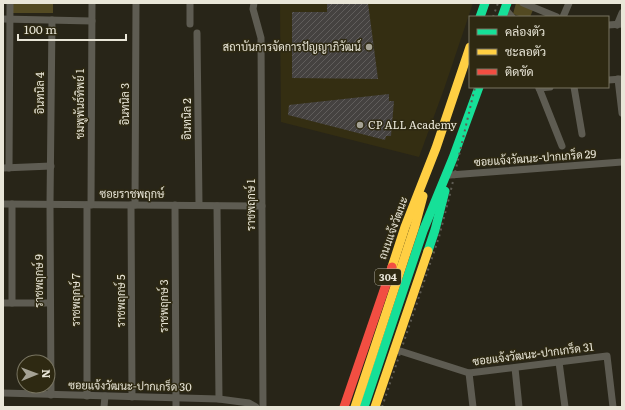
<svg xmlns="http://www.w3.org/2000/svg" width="625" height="410" viewBox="0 0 625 410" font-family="Literata,Sarabun,serif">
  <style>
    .built { fill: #342e12 }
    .green { fill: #534a22 }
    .building { fill: url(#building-hatch) }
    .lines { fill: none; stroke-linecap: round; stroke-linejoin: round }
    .street { stroke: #5e5c52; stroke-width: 7 }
    .fast { stroke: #16e098; stroke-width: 9 }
    .slow { stroke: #ffcf43; stroke-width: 9 }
    .jam { stroke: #f24e42; stroke-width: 9 }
    .rail { stroke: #5f5c53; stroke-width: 2; stroke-dasharray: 2 4; stroke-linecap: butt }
    .poi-dot { fill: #a5a295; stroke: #2e2912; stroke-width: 1.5 }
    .labels { text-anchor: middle; stroke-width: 3; stroke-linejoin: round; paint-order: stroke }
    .shield { fill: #2e2912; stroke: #b1ad9d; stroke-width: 1 }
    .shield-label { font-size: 10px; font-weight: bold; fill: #e9e6d8 }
    .poi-label { font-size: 11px; fill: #e9e6d8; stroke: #2e2912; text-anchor: end }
    .street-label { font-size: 11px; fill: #e9e6d8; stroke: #2e2912 }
  </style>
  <defs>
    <pattern id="building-hatch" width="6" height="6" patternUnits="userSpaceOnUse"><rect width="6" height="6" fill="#454240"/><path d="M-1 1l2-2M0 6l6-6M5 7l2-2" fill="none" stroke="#605d5b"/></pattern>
  </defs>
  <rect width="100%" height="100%" fill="#282518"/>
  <!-- built -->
  <polygon class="built" points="280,3 473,3 444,89 419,157 281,122"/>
  <!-- green -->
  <g class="green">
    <rect x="13" y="3" width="40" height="10"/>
    <polygon points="516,3 520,3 533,10 530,17 522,17 513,14"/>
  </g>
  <!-- building -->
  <g class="building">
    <polygon points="327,3 368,3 378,79 292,78 292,12 327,12"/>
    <polygon points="389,94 389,101 394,101 391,136 386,136 385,140 288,115 289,105"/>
  </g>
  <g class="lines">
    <!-- street -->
    <g class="street">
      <polyline points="254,3 253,9 261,38 263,407"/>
      <polyline points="523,3 557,17"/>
      <polyline points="505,9 512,17"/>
      <polyline points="563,17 569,3"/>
      <polyline points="3,19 92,21"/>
      <polyline points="190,24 190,3"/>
      <polyline points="608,25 622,24"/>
      <polyline points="617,25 622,13"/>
      <polyline points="197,33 199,205"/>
      <polyline points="618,79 622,113"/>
      <polyline points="608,80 622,79"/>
      <polyline points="539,87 539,88 550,87"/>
      <polyline points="574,87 582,134"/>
      <polyline points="539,88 562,146"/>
      <polyline points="3,168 51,166"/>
      <polyline points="9,168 10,3"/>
      <polyline points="450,175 622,162"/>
      <polyline points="3,204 262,206"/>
      <polyline points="12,204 12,303"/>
      <polyline points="87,205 87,396"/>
      <polyline points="91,205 92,3"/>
      <polyline points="131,205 132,397"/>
      <polyline points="135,205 136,3"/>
      <polyline points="175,205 176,407"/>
      <polyline points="217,206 219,399"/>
      <polyline points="3,303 50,303"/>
      <polyline points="394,349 469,373 607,356 613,407"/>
      <polyline points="559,362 565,407"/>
      <polyline points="515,368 519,407"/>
      <polyline points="469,373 473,407"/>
      <polyline points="3,393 219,399 249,403 256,407"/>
      <polyline points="51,395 50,204 52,20"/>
      <polyline points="104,407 105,396"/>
    </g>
    <!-- fast -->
    <g class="fast">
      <polyline points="480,17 485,3"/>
      <polyline points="502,17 507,3"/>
      <polyline points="428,251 435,230 445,191"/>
      <polyline points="364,407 423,231 453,158 479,87"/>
    </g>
    <!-- slow -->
    <g class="slow">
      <polyline points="392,267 405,227 436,148 470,47"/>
      <polyline points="355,407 415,226 423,196"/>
      <polyline points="375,407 428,251"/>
    </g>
    <!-- jam -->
    <polyline class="jam" points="344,407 392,267"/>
    <!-- rail -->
    <g class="rail">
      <polyline points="493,17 498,3"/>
      <polyline points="382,407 439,237 450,194 475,87"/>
    </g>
  </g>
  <!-- markers -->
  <g class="poi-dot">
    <circle cx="369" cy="47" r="4"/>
    <circle cx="360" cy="125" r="4"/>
  </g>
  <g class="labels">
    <!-- shield labels -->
    <rect class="shield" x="375" y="269" width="26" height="16" rx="3"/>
    <g class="shield-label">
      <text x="388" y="281">304</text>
    </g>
    <!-- poi labels -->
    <g class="poi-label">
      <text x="361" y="51">สถาบันการจัดการปัญญาภิวัฒน์</text>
      <text x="368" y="129" text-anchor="start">CP ALL Academy</text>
    </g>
    <!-- street labels -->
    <g class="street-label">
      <text transform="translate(40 93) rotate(-90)" y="4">อินทนิล 4</text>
      <text transform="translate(80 104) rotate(-90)" y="4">ชมพูพันธ์ทิพย์ 1</text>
      <text transform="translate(125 104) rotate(-90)" y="4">อินทนิล 3</text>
      <text transform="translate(187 119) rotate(-90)" y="4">อินทนิล 2</text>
      <text transform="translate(535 158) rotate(-4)" y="4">ซอยแจ้งวัฒนะ-ปากเกร็ด 29</text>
      <text x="132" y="198">ซอยราชพฤกษ์</text>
      <text transform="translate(251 205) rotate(-90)" y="4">ราชพฤกษ์ 1</text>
      <text transform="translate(393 228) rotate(-70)" y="4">ถนนแจ้งวัฒนะ</text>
      <text transform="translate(39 281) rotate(-90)" y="4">ราชพฤกษ์ 9</text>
      <text transform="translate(76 300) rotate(-90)" y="4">ราชพฤกษ์ 7</text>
      <text transform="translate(121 301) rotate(-90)" y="4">ราชพฤกษ์ 5</text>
      <text transform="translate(164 306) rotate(-90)" y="4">ราชพฤกษ์ 3</text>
      <text transform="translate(533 354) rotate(-7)" y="4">ซอยแจ้งวัฒนะ-ปากเกร็ด 31</text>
      <text transform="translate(130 386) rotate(1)" y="4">ซอยแจ้งวัฒนะ-ปากเกร็ด 30</text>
    </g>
  </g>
  <!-- border -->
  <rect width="625" height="410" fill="none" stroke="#e9e6d8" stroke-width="8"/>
  <!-- legend -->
  <rect x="469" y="16" width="140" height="72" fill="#2e2912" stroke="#797561"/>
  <rect x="477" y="29" width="20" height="6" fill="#16e098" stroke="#797561"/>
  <text x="505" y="36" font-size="12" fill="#e9e6d8">คล่องตัว</text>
  <rect x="477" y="49" width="20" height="6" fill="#ffcf43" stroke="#797561"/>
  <text x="505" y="56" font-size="12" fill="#e9e6d8">ชะลอตัว</text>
  <rect x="477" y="69" width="20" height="6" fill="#f24e42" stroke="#797561"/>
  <text x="505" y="76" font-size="12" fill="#e9e6d8">ติดขัด</text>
  <!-- north arrow -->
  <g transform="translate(36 374) rotate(89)"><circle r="19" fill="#2e2912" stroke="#797561"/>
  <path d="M0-3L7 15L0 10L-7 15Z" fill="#a5a295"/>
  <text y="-6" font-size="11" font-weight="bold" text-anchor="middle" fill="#e9e6d8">N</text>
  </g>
  <!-- scale -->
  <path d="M18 34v6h108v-6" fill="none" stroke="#e9e6d8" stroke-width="2"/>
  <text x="24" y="34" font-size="12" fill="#e9e6d8" stroke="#2e2912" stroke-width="3" paint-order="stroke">100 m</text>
</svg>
